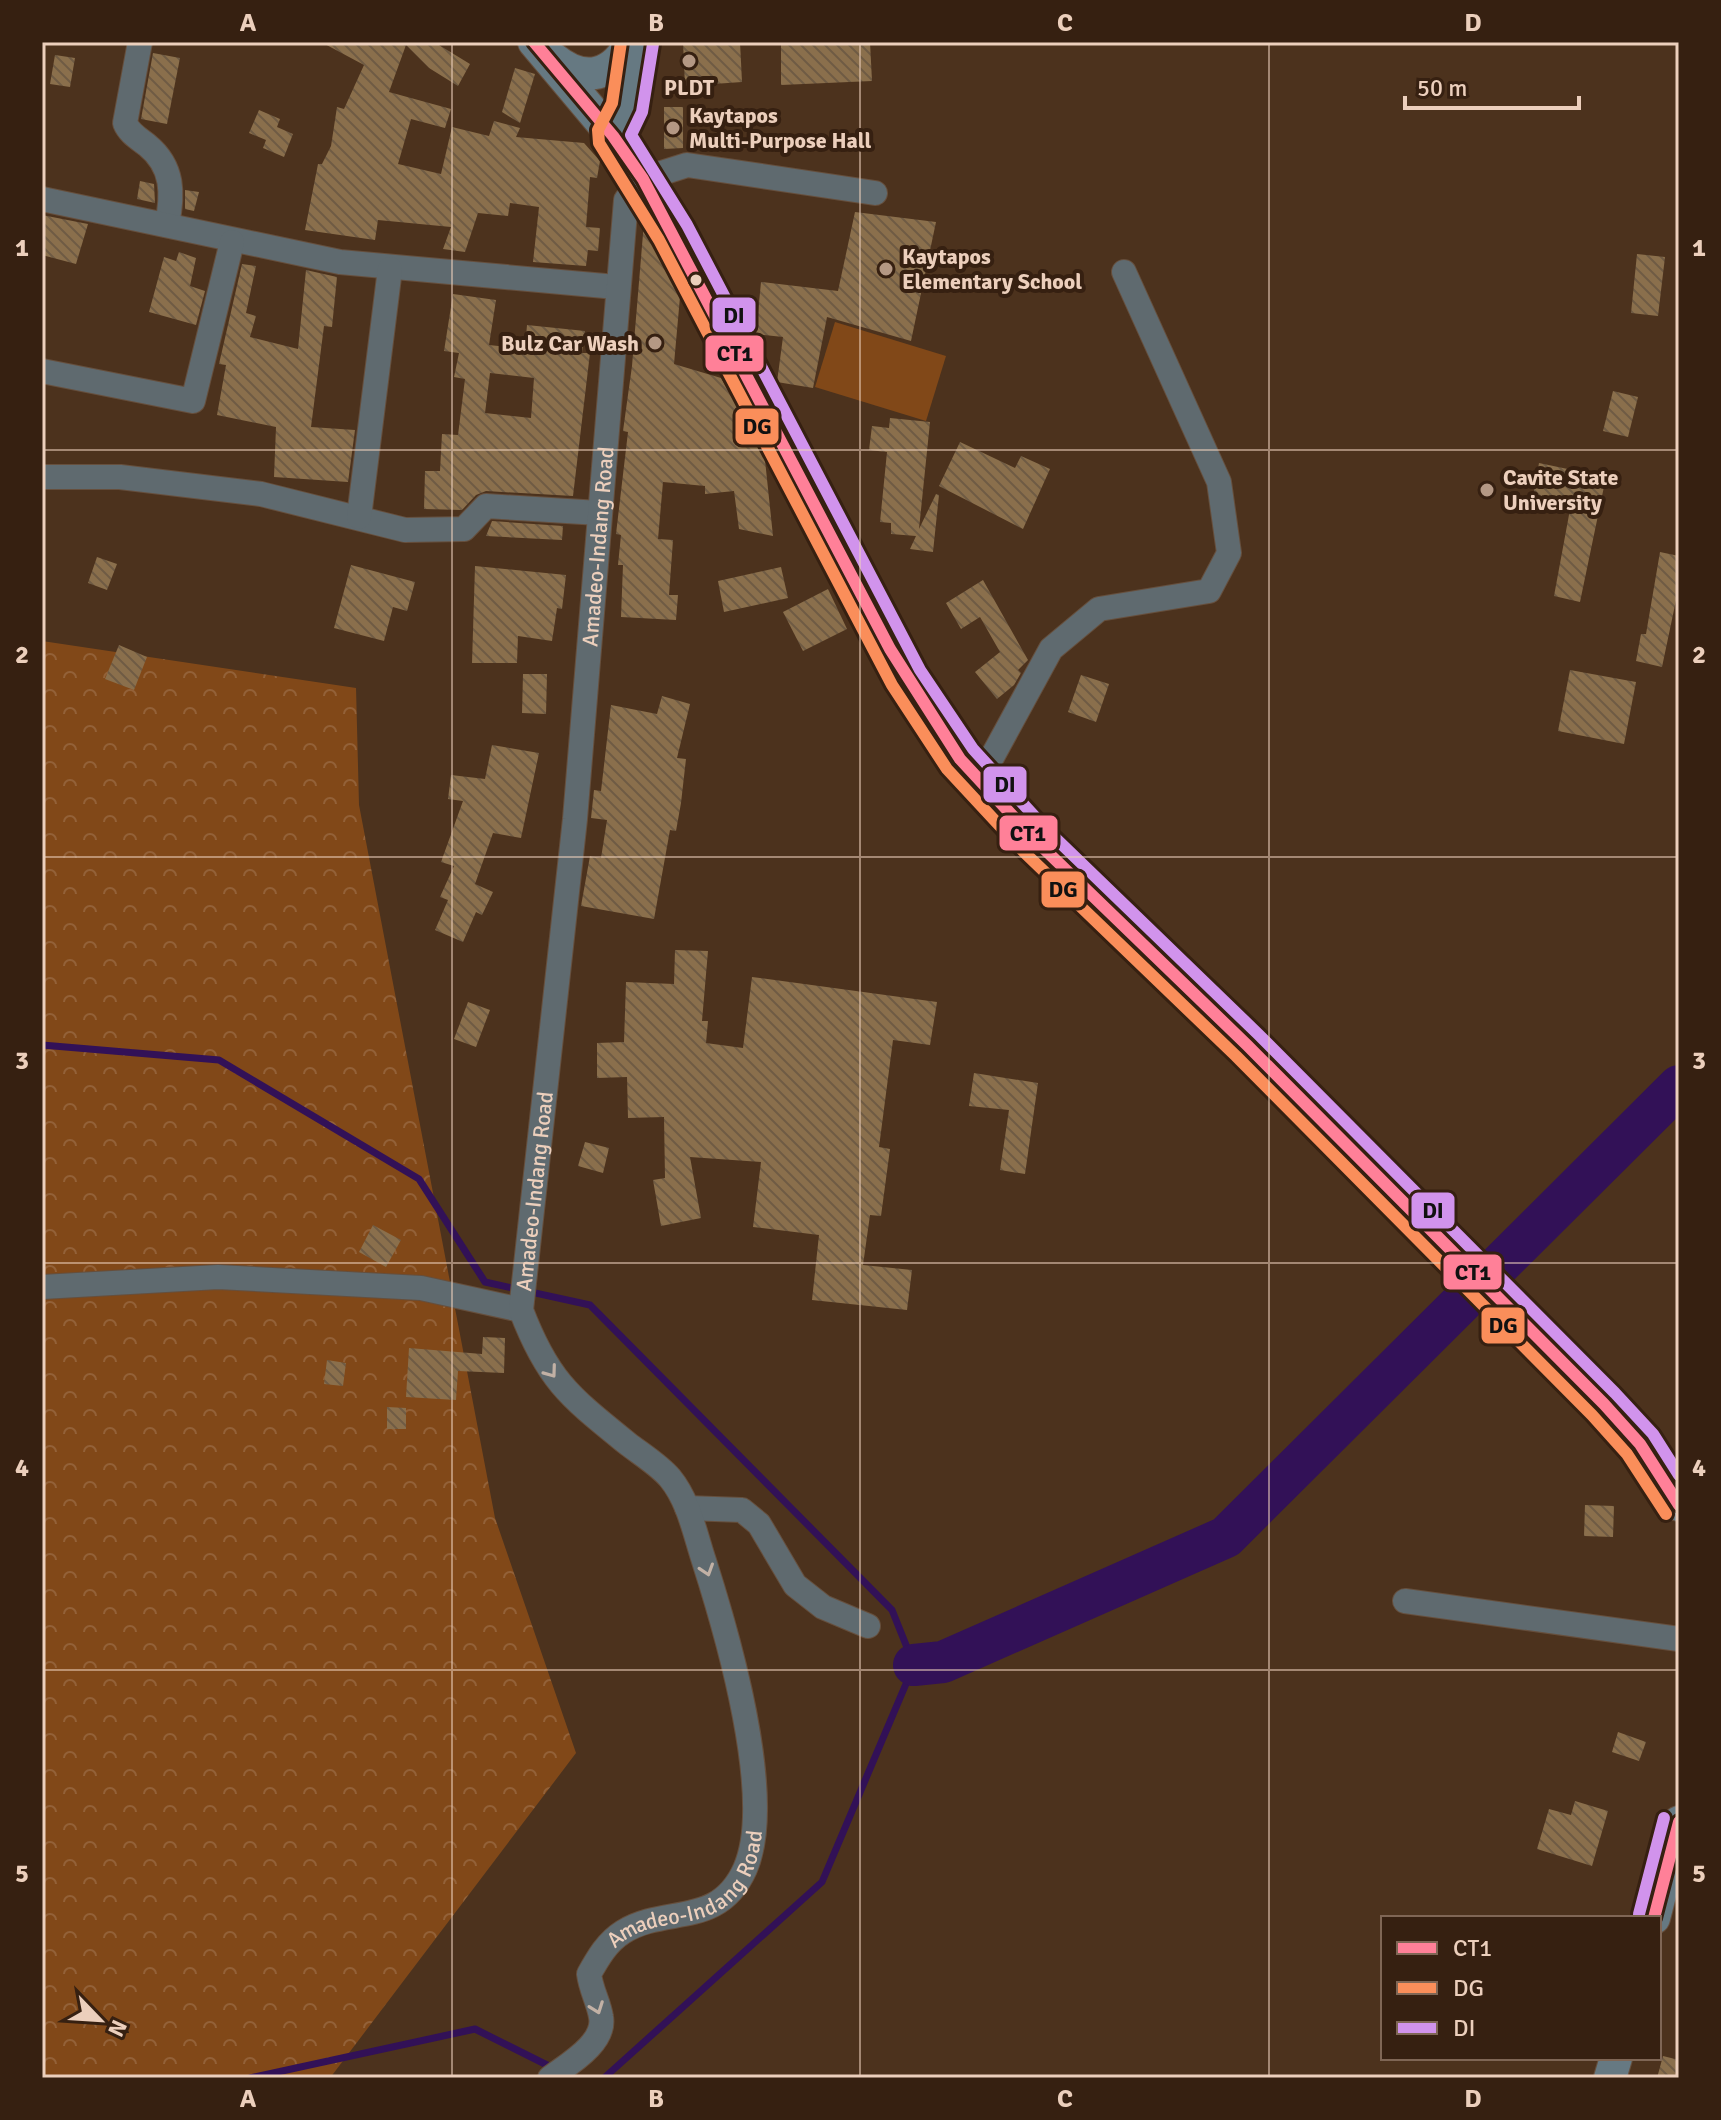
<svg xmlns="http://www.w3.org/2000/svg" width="1721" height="2120" viewBox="0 0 1721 2120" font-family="Signika,sans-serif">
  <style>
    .green { fill: #814818 }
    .forest { fill: url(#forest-crowns) }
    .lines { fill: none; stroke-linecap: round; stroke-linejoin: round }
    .stream { stroke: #321157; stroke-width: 7 }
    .river { stroke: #321157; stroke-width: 42 }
    .building { fill: url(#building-back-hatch); fill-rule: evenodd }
    .minor-casing { stroke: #664f3d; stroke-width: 26 }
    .major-casing { stroke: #664f3d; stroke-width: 34 }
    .minor { stroke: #5f6a6f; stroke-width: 24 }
    .major { stroke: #667982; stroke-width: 32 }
    .bus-1-casing { stroke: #362011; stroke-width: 18 }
    .bus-2-casing { stroke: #362011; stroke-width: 18 }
    .bus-3-casing { stroke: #362011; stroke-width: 18 }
    .bus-1 { stroke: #ff8098; stroke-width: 12 }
    .bus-2 { stroke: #fa8e5a; stroke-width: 12 }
    .bus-3 { stroke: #d193ec; stroke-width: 12 }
    .oneway { stroke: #c2b1a5 }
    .grid { fill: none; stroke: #eccfbc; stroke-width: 2; stroke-opacity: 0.55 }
    .poi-dot { fill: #b49884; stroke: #362011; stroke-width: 3 }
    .bus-dot { fill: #eccfbc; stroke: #362011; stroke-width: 3 }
    .labels { text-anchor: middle; stroke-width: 8; stroke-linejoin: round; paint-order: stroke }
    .poi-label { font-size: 22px; font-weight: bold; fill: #eccfbc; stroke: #362011; text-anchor: start }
    .street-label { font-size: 22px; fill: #eccfbc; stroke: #362011 }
    .line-badge { stroke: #362011; stroke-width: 3 }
    .pale-badge-label { font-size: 22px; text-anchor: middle; font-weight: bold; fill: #111 }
    .neatline { fill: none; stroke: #eccfbc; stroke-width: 3 }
    .grid-label { font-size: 26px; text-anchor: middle; font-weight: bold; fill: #eccfbc }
  </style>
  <defs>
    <pattern id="forest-crowns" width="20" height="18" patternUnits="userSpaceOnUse" patternTransform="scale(2)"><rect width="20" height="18" fill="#814818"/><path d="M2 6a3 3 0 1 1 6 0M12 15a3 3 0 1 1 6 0" fill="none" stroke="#936138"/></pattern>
    <pattern id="building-back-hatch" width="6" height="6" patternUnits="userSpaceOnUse" patternTransform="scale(2)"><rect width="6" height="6" fill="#8a6f4c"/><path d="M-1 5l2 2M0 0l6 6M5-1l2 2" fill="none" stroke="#6f5b44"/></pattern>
  </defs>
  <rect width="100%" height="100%" fill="#4c321d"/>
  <!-- green -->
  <polygon class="green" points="835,322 946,356 926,421 815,387"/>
  <!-- forest -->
  <polygon class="forest" points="42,641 356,688 359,805 495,1518 576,1753 330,2078 42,2078"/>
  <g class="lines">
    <!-- stream -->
    <g class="stream">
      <polyline points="42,1045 219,1060 419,1179 485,1282 590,1305 892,1610 914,1665 822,1882 604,2078"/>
      <polyline points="250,2078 475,2029 553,2068"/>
    </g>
    <!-- river -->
    <polyline class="river" points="914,1665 943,1662 1226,1537 1679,1086"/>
  </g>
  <!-- building -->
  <g class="building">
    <polygon points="321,42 434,42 470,64 458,86 429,68 406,45 389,92 451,109 445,128 411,119 398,164 441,174 452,127 489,136 494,121 520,128 516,137 584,143 600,161 597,178 590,177 586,227 600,228 598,251 588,250 586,266 533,262 539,207 510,203 508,216 478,213 465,252 443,249 451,227 378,220 375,240 305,230 318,164 322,164 331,146 337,107 344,109 364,65"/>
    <polygon points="683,42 740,42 742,82 685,86"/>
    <polygon points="781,42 870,42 872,81 781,85"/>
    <polygon points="153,53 180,58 167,124 141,119"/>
    <polygon points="55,55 75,58 70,87 50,84"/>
    <polygon points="515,68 535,74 520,123 502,112"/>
    <polygon points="664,107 683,107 683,148 664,149"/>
    <polygon points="259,110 280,119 277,127 293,134 284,157 263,148 266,140 249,133"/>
    <polygon points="140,181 154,184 155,203 137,199"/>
    <polygon points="185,190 199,192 194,211 185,209"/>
    <polygon points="855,212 936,222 911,341 827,317 813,388 777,382 783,337 756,334 761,282 838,291"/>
    <polygon points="42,215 88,224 76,264 42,255"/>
    <polygon points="644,222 680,297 674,364 721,378 760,445 765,460 773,536 739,529 734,491 705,494 705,486 663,482 658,539 673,540 669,595 678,595 676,620 621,617 623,565 618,565 621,535 616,534 628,432 623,431 632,366"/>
    <polygon points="179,252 196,258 190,286 205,291 196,325 149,312 164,257 176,261"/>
    <polygon points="1637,254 1665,257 1658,316 1631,313"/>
    <polygon points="242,264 256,266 246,313 256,316 250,337 298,349 306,270 337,277 332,327 324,326 311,427 355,430 348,482 274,477 276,427 217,415 226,365 219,364"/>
    <path d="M453,294L496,300L489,345L525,349L527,325L585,331L582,353H590L573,496L486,491L476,495L462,510L424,509L425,471H440L442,434L458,435L465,379L454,377L459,353L444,351ZM490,373L534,378L531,418L485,413Z"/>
    <polygon points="1613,391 1638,397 1628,437 1603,431"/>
    <polygon points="890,418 930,422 919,529 936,494 939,495 933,552 910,549 916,536 891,534 891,523 880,522 887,452 869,450 872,426 889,428"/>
    <polygon points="960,442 1015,468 1021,456 1050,469 1023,529 939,486"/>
    <polygon points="1539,463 1606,477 1580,602 1554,596 1571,504 1533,496"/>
    <polygon points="492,521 563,526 562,540 486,536"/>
    <polygon points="1660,552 1679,556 1679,586 1662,667 1636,661 1641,634 1646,634"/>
    <polygon points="97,557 117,564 107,590 88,583"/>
    <polygon points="351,565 415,582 407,611 393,607 384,641 334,628"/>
    <polygon points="475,566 566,575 562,609 557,608 552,641 518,636 517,663 472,663"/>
    <polygon points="781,567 788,598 724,612 718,581"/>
    <polygon points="983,580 1028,660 1018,670 1021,673 1014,685 997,699 975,672 1000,652 980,617 961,629 946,603"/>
    <polygon points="828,589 847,629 803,651 783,612"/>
    <polygon points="119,645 147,657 134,690 105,679"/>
    <polygon points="1570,670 1636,682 1624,744 1558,731"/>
    <polygon points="523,674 547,674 546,714 522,713"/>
    <polygon points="1081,675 1109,684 1096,722 1068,712"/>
    <polygon points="662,696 690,704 677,758 686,759 681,803 676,831 670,830 654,919 581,906 590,856 601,858 607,820 591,818 594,790 601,791 611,705 657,714"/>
    <polygon points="492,745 539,753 521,838 493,833 475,884 493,892 482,915 476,912 463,942 435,930 448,900 440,897 454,866 441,862 463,801 448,799 451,775 485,779"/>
    <polygon points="675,950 708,951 702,1021 708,1021 706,1043 743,1048 752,977 937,1002 930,1045 893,1040 879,1147 890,1149 881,1216 870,1215 863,1265 912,1270 907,1310 812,1300 819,1235 753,1227 761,1162 690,1157 701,1218 661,1226 653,1180 665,1178 664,1117 628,1118 627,1077 597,1078 597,1043 624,1042 626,982 674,984"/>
    <polygon points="468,1002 490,1010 476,1047 454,1039"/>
    <polygon points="974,1073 1038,1083 1025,1174 1000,1170 1009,1110 969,1106"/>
    <polygon points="585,1142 609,1148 603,1173 578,1166"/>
    <polygon points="373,1225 401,1240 386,1267 359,1252"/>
    <polygon points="483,1337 505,1338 504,1373 458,1371 456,1400 406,1397 409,1348 482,1354"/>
    <polygon points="327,1360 346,1363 343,1386 324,1384"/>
    <polygon points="387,1407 406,1408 406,1429 387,1429"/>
    <polygon points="1585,1505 1614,1506 1613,1537 1584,1536"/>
    <polygon points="1618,1732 1646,1742 1639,1761 1612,1752"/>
    <polygon points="1575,1801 1608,1811 1592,1866 1537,1849 1549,1809 1571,1815"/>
    <polygon points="1663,2056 1679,2060 1679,2078 1657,2078"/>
  </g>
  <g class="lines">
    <defs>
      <g id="minor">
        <path d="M140,42L125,123C129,133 138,138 147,145C174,167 173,194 167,225"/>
        <polyline points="42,199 340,262 616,287"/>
        <polyline points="42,371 193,401 232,242"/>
        <polyline points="42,477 120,477 261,494 405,530 464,529 486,506 599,513"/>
        <polyline points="359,517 390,269"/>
        <polyline points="979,781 1051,649 1099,609 1209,591 1229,553 1219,482 1124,272"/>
        <polyline points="42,1287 218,1277 421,1288 521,1310"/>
        <polyline points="687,1508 742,1510 759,1524 795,1585 823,1607 868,1626"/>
        <polyline points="1405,1601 1679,1639"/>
        <path id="s1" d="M550,2078C567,2065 606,2043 601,2017C599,2003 591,1990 589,1974C598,1958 607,1942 623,1932C666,1905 718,1929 745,1869C776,1799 727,1633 704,1561C695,1534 689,1501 670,1478C659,1465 641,1454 628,1444C570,1397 548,1381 521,1310L575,819L626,200L643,179L687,165L875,193"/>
      </g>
      <g id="major">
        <polyline points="534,42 613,136 643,179 890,649 960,759 1036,841 1247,1045 1604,1404 1640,1444 1679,1505"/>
        <path d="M554,59C585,84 613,76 631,42"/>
        <polyline points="613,136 627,108 637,42"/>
        <polyline points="1654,1918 1679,1822"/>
        <polyline points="1610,2078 1616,2058"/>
      </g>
    </defs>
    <!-- minor casing -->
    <use href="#minor" class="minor-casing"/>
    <!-- major casing -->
    <use href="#major" class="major-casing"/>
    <!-- minor -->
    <use href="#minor" class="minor"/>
    <!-- major -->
    <use href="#major" class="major"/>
    <defs>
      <g id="bus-1">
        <polyline points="534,42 613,136 643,179 890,649 960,759 1036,841 1247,1045 1604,1404 1640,1444 1679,1505"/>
        <polyline points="1654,1918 1679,1822"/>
      </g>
      <polyline id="bus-2" points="621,42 612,103 598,130 599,143 659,240 892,685 947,769 1025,853 1236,1056 1592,1415 1627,1454 1666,1514"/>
      <g id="bus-3">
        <polyline points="653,44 642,112 631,135 687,225 920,670 973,749 1047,830 1258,1034 1615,1393 1653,1434 1679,1475"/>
        <polyline points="1639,1914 1664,1818"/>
      </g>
    </defs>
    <!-- bus-1 casing -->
    <use href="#bus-1" class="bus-1-casing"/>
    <!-- bus-2 casing -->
    <use href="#bus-2" class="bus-2-casing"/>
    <!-- bus-3 casing -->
    <use href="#bus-3" class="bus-3-casing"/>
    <!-- bus-1 -->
    <use href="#bus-1" class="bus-1"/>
    <!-- bus-2 -->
    <use href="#bus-2" class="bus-2"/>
    <!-- bus-3 -->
    <use href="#bus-3" class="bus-3"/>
  </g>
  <!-- one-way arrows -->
  <defs><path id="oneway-chevron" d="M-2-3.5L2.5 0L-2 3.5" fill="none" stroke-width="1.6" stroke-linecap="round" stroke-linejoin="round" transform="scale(2)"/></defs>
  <g class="oneway">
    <use href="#oneway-chevron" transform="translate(551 1372) rotate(54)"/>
    <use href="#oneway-chevron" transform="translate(707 1570) rotate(72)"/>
    <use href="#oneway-chevron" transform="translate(597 2008) rotate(70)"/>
  </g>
  <!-- grid -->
  <path class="grid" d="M452,42V2078M860,42V2078M1269,42V2078M42,450H1679M42,857H1679M42,1263H1679M42,1670H1679"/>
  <!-- markers -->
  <g class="poi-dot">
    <circle cx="689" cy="61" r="8"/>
    <circle cx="673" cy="128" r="8"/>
    <circle cx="886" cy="269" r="8"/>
    <circle cx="655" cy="343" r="8"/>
    <circle cx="1487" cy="490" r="8"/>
  </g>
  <circle class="bus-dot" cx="696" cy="280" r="7"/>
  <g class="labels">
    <!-- poi labels -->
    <g class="poi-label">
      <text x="689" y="95" text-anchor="middle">PLDT</text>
      <text x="689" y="123">Kaytapos<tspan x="689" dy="25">Multi-Purpose Hall</tspan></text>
      <text x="902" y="264">Kaytapos<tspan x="902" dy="25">Elementary School</tspan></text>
      <text x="639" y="351" text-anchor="end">Bulz Car Wash</text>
      <text x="1503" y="485">Cavite State<tspan x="1503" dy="25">University</tspan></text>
    </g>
    <!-- street labels -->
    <g class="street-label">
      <text dy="8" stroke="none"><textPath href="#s1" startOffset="1728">Amadeo-Indang Road</textPath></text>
      <text dy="8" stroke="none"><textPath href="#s1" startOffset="1080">Amadeo-Indang Road</textPath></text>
      <text dy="8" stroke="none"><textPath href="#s1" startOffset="266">Amadeo-Indang Road</textPath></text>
    </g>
  </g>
  <g class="line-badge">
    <rect x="711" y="296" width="46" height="38" rx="8" fill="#d193ec"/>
    <rect x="704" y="334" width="61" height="39" rx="8" fill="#ff8098"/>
    <rect x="734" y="407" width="46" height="39" rx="8" fill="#fa8e5a"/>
    <rect x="982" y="765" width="46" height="39" rx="8" fill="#d193ec"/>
    <rect x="998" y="814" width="61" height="38" rx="8" fill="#ff8098"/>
    <rect x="1040" y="870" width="46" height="39" rx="8" fill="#fa8e5a"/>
    <rect x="1410" y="1191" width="46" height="39" rx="8" fill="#d193ec"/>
    <rect x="1442" y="1253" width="61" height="38" rx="8" fill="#ff8098"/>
    <rect x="1480" y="1306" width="46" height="39" rx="8" fill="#fa8e5a"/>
  </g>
  <g class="pale-badge-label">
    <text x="734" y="323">DI</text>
    <text x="735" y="361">CT1</text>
    <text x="757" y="434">DG</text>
    <text x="1005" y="792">DI</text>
    <text x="1028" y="841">CT1</text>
    <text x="1063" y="897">DG</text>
    <text x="1433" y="1218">DI</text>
    <text x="1473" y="1280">CT1</text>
    <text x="1503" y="1333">DG</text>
  </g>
  <!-- border -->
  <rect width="1721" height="2120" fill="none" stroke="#362011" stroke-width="88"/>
  <!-- legend -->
  <rect x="1381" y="1916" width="280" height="144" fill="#362011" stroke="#7f6655" stroke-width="2"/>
  <rect x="1397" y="1942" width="40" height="12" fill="#ff8098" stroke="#7f6655" stroke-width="2"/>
  <text x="1453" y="1956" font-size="24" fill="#eccfbc">CT1</text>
  <rect x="1397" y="1982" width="40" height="12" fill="#fa8e5a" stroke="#7f6655" stroke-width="2"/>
  <text x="1453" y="1996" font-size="24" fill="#eccfbc">DG</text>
  <rect x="1397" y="2022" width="40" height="12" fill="#d193ec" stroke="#7f6655" stroke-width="2"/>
  <text x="1453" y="2036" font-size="24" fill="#eccfbc">DI</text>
  <!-- north arrow -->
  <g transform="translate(100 2020) rotate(115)" stroke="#362011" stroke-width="6" paint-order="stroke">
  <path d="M0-6L14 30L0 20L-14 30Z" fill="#eccfbc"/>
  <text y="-12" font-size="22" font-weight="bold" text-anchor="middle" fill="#eccfbc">N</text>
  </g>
  <!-- scale -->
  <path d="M1405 96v12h174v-12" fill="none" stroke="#eccfbc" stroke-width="4"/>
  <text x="1417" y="96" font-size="24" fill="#eccfbc" stroke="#362011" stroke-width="6" paint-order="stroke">50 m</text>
  <rect x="44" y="44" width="1633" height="2032" class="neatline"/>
  <g class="grid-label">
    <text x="248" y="31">A</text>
    <text x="656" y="31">B</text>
    <text x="1065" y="31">C</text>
    <text x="1473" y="31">D</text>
    <text x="22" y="256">1</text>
    <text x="1699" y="256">1</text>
    <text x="22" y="663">2</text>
    <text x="1699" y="663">2</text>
    <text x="22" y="1069">3</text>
    <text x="1699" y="1069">3</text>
    <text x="22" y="1476">4</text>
    <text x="1699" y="1476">4</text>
    <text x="22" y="1882">5</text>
    <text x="1699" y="1882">5</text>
    <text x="248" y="2107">A</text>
    <text x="656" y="2107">B</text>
    <text x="1065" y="2107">C</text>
    <text x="1473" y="2107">D</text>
  </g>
</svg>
